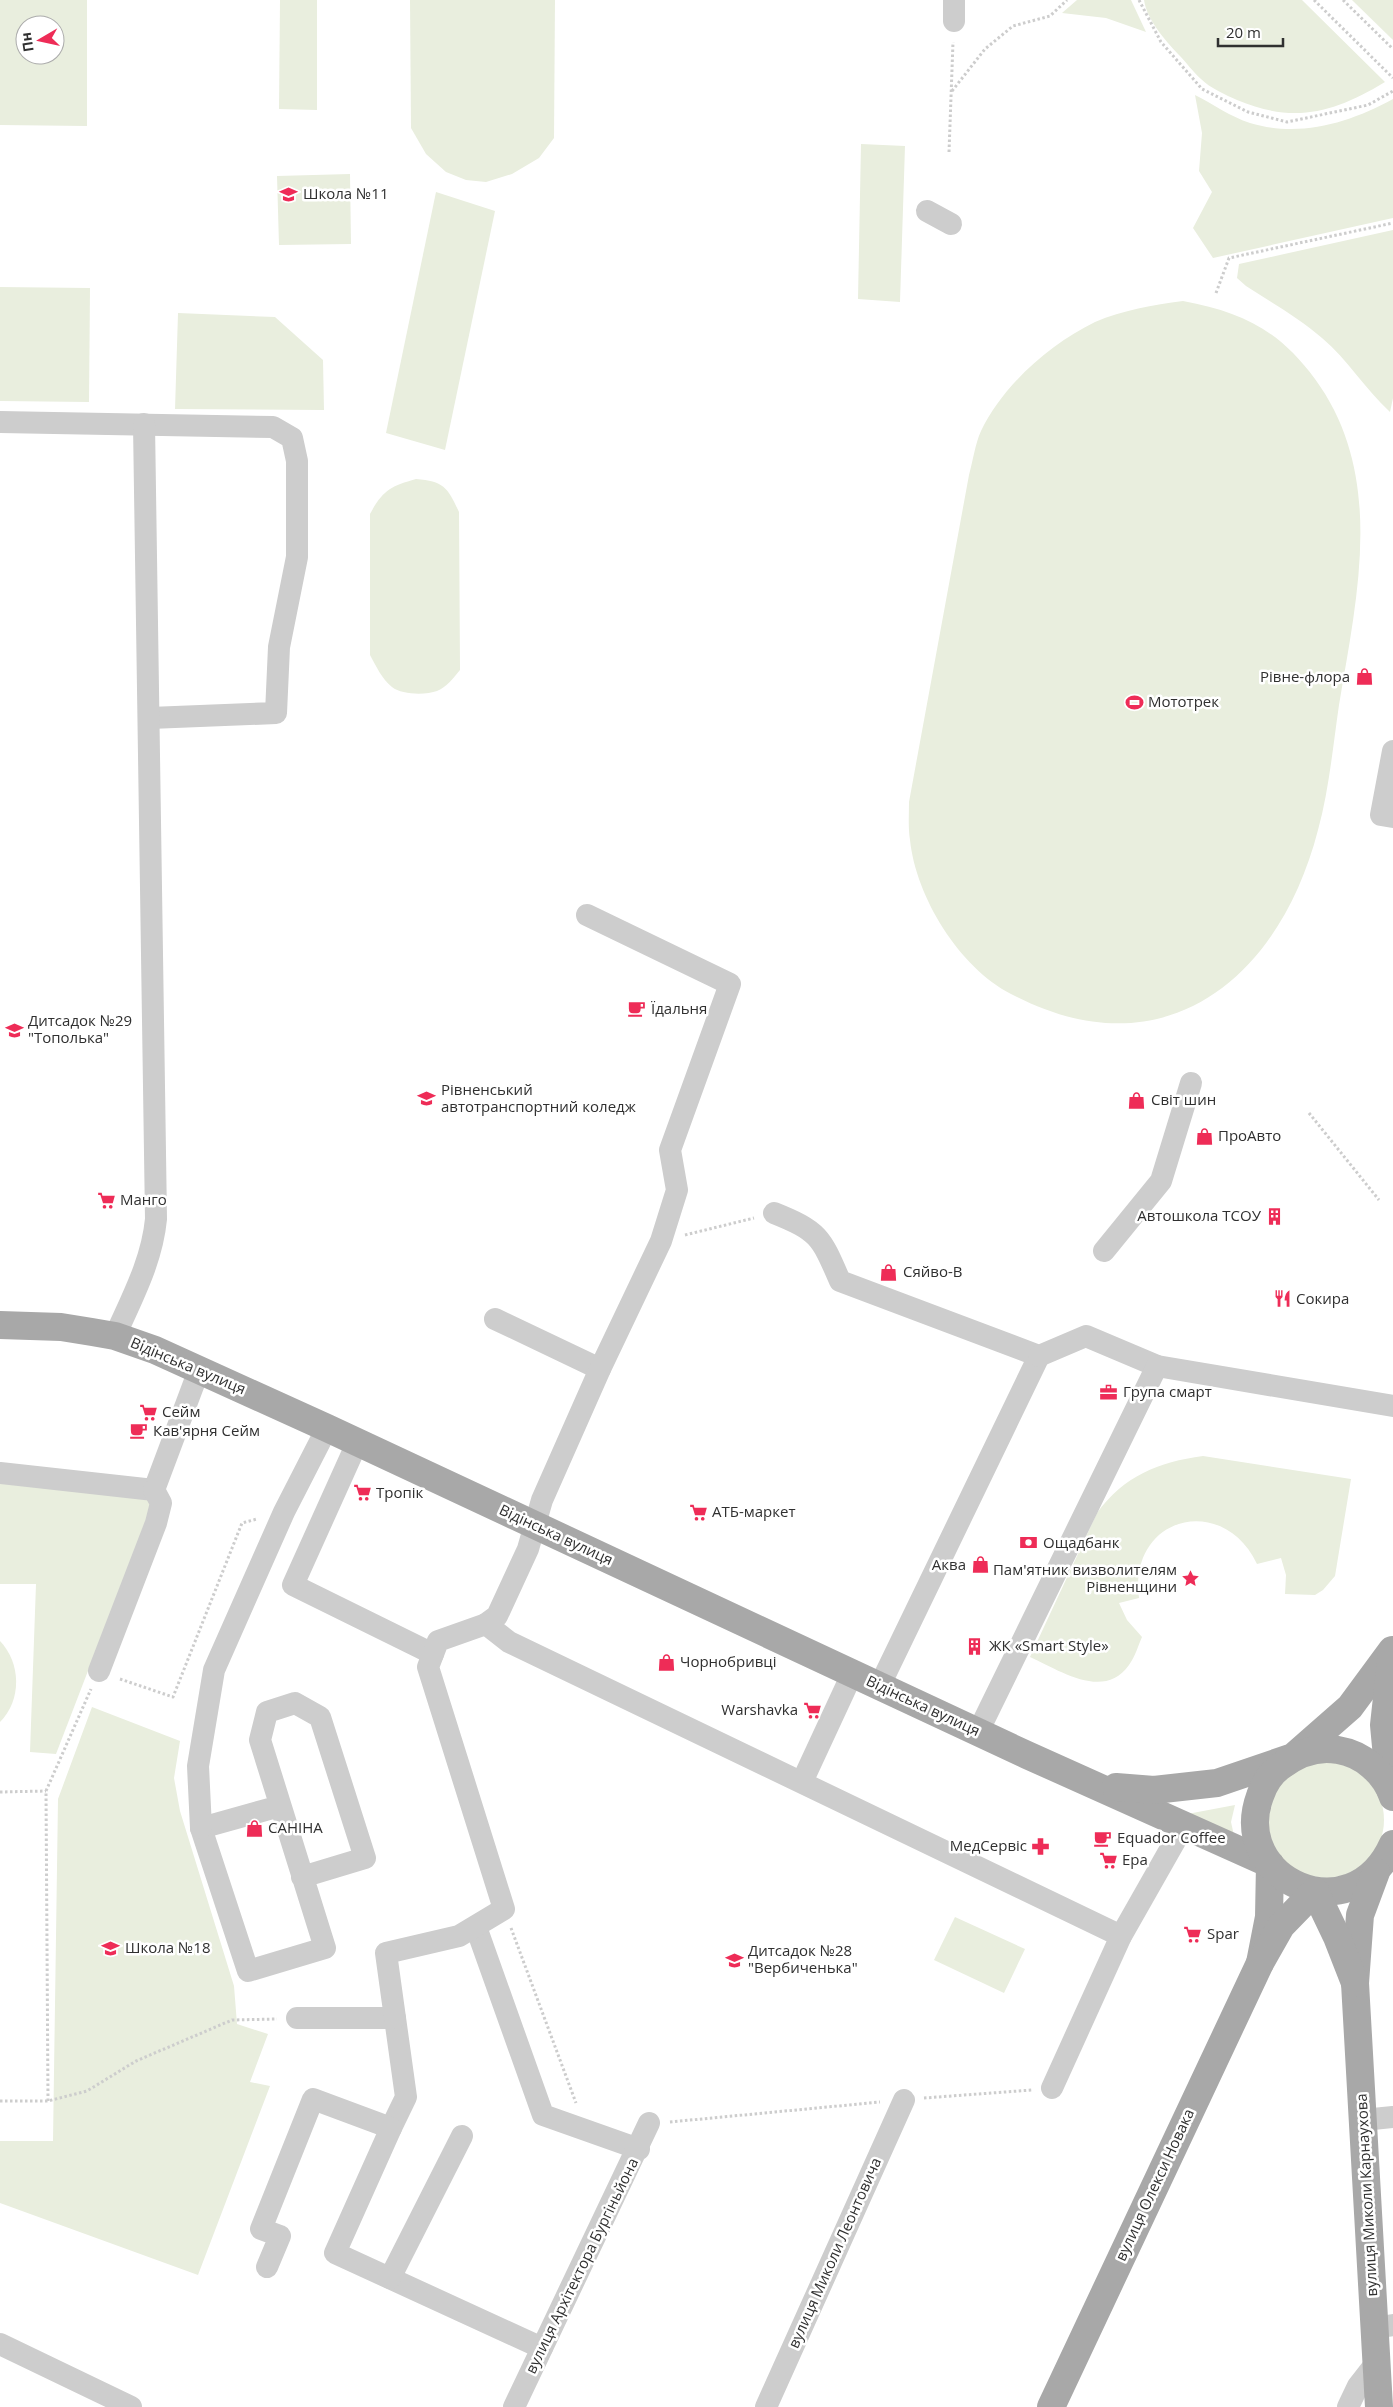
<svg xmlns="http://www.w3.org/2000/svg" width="1393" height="2407" viewBox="0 0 1393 2407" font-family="'Open Sans',sans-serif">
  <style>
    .green { fill: #e9eede; fill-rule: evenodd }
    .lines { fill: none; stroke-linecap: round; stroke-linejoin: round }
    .path { stroke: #cdcdcd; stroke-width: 3; stroke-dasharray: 2.5 2.5; stroke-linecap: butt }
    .minor { stroke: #cdcdcd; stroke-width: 22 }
    .major { stroke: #a8a8a8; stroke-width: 28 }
    .labels { text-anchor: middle; stroke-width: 5; stroke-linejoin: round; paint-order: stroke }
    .poi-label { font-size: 15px; fill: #303030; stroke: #fff; text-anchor: start }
    .street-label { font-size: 15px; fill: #303030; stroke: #fff }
  </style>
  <rect width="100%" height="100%" fill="#fff"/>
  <!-- green -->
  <g class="green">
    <path d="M0,0H87V126L0,125ZM25,25H55V55H25Z"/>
    <polygon points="280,0 317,0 317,110 279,109"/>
    <polygon points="410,0 555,0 554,138 539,158 512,174 486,182 466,180 446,172 426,154 411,128"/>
    <polygon points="1077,0 1131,0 1146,32 1106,18 1062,13"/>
    <path d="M1144,0H1302L1385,82C1334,113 1294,124 1237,100C1226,95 1210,88 1201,79C1193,72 1186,62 1178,54C1165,40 1147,20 1144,0Z"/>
    <polygon points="1352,0 1393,0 1393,40"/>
    <path d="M1195,95C1213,104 1231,117 1250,123C1300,138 1349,123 1393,99V218L1213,258L1193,228L1212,192L1199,171L1202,133Z"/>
    <polygon points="861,144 905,146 900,302 858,299"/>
    <polygon points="350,174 351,244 279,245 277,176"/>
    <polygon points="436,192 495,211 445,450 386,433"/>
    <path d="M1393,230V398L1390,412C1365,389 1348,360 1322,338C1299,318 1272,303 1246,286L1237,278L1239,264Z"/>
    <polygon points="0,287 90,288 89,402 0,401"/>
    <path d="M1183,301C1242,312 1279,330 1315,379C1386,476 1357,596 1339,705C1333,746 1329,790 1318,830C1279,981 1162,1074 1011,994C959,967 916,897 910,840C908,827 909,814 909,802L969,475C973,461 975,444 981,431C1003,385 1050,344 1095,322C1123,310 1153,305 1183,301Z"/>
    <polygon points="178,313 275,317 323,360 324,410 175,409"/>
    <path d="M416,479C444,481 448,488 459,512L460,670C454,677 447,687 437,691C426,695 402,695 392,687C382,679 376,666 370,655V514C383,490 391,486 416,479Z"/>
    <path d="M1203,1456L1351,1479L1335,1576L1323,1590L1315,1595L1285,1594L1286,1575L1281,1558L1257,1564C1223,1492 1128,1516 1139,1598L1119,1603L1127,1620L1142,1637C1138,1646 1135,1657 1129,1665C1104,1701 1059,1670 1030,1657L1097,1513C1124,1476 1158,1462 1203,1456Z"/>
    <polygon points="0,1479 148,1494 153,1502 56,1754 30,1752 36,1584 0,1584"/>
    <path d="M0,1641C21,1663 22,1700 0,1722Z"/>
    <polygon points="92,1707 180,1741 174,1778 180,1811 234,1986 237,2024 268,2034 250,2082 270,2086 198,2275 0,2203 0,2141 53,2141 58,1799"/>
    <circle cx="1326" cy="1820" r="58"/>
    <polygon points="1235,1805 1231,1822 1235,1840 1182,1815"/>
    <polygon points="955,1917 1025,1949 1004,1993 934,1960"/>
  </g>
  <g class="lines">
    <!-- path -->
    <g class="path">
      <polyline points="1139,0 1161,42 1202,89 1248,112 1287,122 1368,105 1393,91"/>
      <polyline points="1314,0 1393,78"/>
      <polyline points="1343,0 1393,49"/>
      <polyline points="952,91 985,49 1013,26 1050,16 1067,0"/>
      <polyline points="949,152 953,42"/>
      <polyline points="1216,293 1229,258 1393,223"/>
      <polyline points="1309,1113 1379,1200"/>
      <polyline points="685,1235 754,1218"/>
      <polyline points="120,1679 173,1697 242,1523 257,1519"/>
      <polyline points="0,1792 46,1791"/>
      <polyline points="511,1928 576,2103"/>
      <polyline points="924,2098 1032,2090"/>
      <polyline points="0,2101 48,2101 87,2091 136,2061 232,2020 277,2019"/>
      <polyline points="48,2101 46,1791 91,1689"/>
      <polyline points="670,2122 880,2102"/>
    </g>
    <!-- minor -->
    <g class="minor">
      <polyline points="954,21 954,0"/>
      <polyline points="927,211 951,224"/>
      <polyline points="0,422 273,427 292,438 297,461 297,557 279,647 276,713 150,718"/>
      <polyline points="1393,751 1381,815 1393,817"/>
      <path d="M774,1213C819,1231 821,1237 840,1281L1039,1356L880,1685"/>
      <polyline points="1104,1251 1161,1181 1191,1083"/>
      <polyline points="495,1319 600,1369"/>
      <path d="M115,1336C132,1298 152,1261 156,1219L144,424"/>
      <polyline points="1039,1356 1086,1336 1157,1366 1393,1406"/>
      <polyline points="357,1443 293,1585 433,1654"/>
      <polyline points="0,1473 154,1490"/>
      <polyline points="154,1490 199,1370"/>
      <polyline points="486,1624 497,1616 528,1549 542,1500 600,1369 661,1241 677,1190 670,1150 730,984 587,915"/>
      <polyline points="99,1671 156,1523 161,1503 154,1490"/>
      <polyline points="978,1732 1157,1366"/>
      <polyline points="802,1782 853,1672"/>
      <polyline points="280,1806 201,1828 248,1971 325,1948 260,1740 267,1712 295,1703 320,1717 365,1858 302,1877"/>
      <polyline points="201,1828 198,1766 214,1670 284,1512 327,1428"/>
      <polyline points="476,1927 543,2115 639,2149"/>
      <polyline points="297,2018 395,2018 406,2097 391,2128"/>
      <polyline points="395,2018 386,1953 459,1936 504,1909 428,1667 438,1641 486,1624 509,1642 1121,1936"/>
      <polyline points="1052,2088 1121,1936 1184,1825"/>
      <polyline points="1363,2120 1393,2117"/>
      <polyline points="267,2267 280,2236 261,2229 313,2099 391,2128 335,2253 542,2348"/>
      <polyline points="390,2278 462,2136"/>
      <polyline points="1374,2328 1393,2325"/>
      <polyline points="0,2344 131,2407"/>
      <polyline points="514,2407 649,2123"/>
      <polyline points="766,2407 904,2100"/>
      <polyline points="1348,2407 1358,2386 1376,2363"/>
    </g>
    <!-- major -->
    <g class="major">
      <polyline points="0,1325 61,1327 92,1332 115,1336 155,1350 327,1428 1027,1755 1270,1864 1269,1917 1260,1963"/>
      <polyline points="1116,1787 1154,1790 1217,1783 1293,1757 1350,1707 1392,1650"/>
      <polyline points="1390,1789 1384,1725 1392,1652"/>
      <path d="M1393,1797C1385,1773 1363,1754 1338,1750C1317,1746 1297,1754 1281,1766C1271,1773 1264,1784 1260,1796C1229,1880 1352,1936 1393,1844"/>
      <polyline points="1376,1872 1360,1915 1355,1983 1379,2407"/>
      <polyline points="1051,2407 1260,1963 1281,1926 1315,1891 1337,1937 1355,1983"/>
    </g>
  </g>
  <!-- icons -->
  <defs>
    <symbol id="school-bare" viewBox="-9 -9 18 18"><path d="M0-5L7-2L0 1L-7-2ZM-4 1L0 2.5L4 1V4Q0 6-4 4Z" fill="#ee2c57" stroke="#fff" stroke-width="2.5" paint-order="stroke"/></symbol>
    <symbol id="shop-bare" viewBox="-9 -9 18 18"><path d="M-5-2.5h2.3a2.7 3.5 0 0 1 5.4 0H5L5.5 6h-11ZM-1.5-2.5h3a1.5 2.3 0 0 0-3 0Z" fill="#ee2c57" stroke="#fff" stroke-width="2.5" paint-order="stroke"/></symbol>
    <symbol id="stadium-bare" viewBox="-9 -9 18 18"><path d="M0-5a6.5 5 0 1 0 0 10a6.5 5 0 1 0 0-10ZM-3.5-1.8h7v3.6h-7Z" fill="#ee2c57" stroke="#fff" stroke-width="2.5" paint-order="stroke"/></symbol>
    <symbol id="cafe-bare" viewBox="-9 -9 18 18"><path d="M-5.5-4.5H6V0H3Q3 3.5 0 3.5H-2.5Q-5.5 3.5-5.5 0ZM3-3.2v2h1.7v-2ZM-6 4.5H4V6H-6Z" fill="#ee2c57" stroke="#fff" stroke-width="2.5" paint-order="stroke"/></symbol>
    <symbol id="university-bare" viewBox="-9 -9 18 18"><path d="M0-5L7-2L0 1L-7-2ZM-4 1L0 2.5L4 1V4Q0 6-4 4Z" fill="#ee2c57" stroke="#fff" stroke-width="2.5" paint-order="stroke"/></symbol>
    <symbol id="supermarket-bare" viewBox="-9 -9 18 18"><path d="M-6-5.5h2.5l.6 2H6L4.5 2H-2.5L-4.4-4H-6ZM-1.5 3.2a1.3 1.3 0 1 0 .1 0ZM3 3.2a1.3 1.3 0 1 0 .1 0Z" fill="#ee2c57" stroke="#fff" stroke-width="2.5" paint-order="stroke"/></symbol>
    <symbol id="building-bare" viewBox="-9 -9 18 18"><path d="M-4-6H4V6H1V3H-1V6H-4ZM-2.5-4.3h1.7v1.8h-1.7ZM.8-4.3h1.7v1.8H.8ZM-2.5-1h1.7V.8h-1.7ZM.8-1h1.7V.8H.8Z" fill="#ee2c57" stroke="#fff" stroke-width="2.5" paint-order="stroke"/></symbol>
    <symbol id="restaurant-bare" viewBox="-9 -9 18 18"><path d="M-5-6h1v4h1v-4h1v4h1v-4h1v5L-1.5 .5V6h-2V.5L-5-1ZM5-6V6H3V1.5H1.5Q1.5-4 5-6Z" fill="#ee2c57" stroke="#fff" stroke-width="2.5" paint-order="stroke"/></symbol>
    <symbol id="office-bare" viewBox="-9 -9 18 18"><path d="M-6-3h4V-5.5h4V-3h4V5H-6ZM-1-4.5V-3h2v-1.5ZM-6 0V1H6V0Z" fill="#ee2c57" stroke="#fff" stroke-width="2.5" paint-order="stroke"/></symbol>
    <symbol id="bank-bare" viewBox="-9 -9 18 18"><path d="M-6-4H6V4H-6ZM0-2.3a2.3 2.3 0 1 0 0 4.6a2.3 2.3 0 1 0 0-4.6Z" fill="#ee2c57" stroke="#fff" stroke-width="2.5" paint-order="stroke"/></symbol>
    <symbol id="sight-bare" viewBox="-9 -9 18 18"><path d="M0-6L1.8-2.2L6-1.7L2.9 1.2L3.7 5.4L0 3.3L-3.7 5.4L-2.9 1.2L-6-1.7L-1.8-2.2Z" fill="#ee2c57" stroke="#fff" stroke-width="2.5" paint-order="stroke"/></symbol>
    <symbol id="pharmacy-bare" viewBox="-9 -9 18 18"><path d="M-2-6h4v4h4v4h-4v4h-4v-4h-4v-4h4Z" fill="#ee2c57" stroke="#fff" stroke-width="2.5" paint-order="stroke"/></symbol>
  </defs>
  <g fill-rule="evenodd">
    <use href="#school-bare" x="276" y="182" width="25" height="25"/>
    <use href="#shop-bare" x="1352" y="664" width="25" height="25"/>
    <use href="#stadium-bare" x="1122" y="690" width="25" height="25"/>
    <use href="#cafe-bare" x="624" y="996" width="25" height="25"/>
    <use href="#school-bare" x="2" y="1018" width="25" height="25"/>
    <use href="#university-bare" x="414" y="1086" width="25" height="25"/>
    <use href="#shop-bare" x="1124" y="1088" width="25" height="25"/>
    <use href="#shop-bare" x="1192" y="1124" width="25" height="25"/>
    <use href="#supermarket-bare" x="94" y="1188" width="25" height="25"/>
    <use href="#building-bare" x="1262" y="1204" width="25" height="25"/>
    <use href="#shop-bare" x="876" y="1260" width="25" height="25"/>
    <use href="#restaurant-bare" x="1270" y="1286" width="25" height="25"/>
    <use href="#office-bare" x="1096" y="1380" width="25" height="25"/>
    <use href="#supermarket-bare" x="136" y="1400" width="25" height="25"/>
    <use href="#cafe-bare" x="126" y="1418" width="25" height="25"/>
    <use href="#supermarket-bare" x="350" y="1480" width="25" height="25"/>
    <use href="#supermarket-bare" x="686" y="1500" width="25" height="25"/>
    <use href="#bank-bare" x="1016" y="1530" width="25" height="25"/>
    <use href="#shop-bare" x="968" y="1552" width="25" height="25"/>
    <use href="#sight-bare" x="1178" y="1566" width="25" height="25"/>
    <use href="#building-bare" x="962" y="1634" width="25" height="25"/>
    <use href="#shop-bare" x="654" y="1650" width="25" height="25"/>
    <use href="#supermarket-bare" x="800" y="1698" width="25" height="25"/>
    <use href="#shop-bare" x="242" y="1816" width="25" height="25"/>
    <use href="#cafe-bare" x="1090" y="1826" width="25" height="25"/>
    <use href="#pharmacy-bare" x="1028" y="1834" width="25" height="25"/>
    <use href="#supermarket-bare" x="1096" y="1848" width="25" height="25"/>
    <use href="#supermarket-bare" x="1180" y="1922" width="25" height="25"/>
    <use href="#school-bare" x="98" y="1936" width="25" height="25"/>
    <use href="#school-bare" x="722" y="1948" width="25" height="25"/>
  </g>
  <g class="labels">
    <!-- poi labels -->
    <g class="poi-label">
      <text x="303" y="199">Школа №11</text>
      <text x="1350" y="682" text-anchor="end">Рівне-флора</text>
      <text x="1148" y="707">Мототрек</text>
      <text x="651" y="1014">Їдальня</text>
      <text x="28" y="1026">Дитсадок №29<tspan x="28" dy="17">"Тополька"</tspan></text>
      <text x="441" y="1095">Рівненський<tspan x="441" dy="17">автотранспортний коледж</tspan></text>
      <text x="1151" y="1105">Світ шин</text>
      <text x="1218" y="1141">ПроАвто</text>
      <text x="120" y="1205">Манго</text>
      <text x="1261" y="1221" text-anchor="end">Автошкола ТСОУ</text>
      <text x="903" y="1277">Сяйво-В</text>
      <text x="1296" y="1304">Сокира</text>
      <text x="1123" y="1397">Група смарт</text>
      <text x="162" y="1417">Сейм</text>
      <text x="153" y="1436">Кав'ярня Сейм</text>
      <text x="376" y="1498">Тропік</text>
      <text x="712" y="1517">АТБ-маркет</text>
      <text x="1043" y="1548">Ощадбанк</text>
      <text x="966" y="1570" text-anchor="end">Аква</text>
      <text x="1177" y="1575" text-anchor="end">Пам'ятник визволителям<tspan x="1177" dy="17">Рівненщини</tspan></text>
      <text x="989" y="1651">ЖК «Smart Style»</text>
      <text x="680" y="1667">Чорнобривці</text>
      <text x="798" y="1715" text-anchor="end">Warshavka</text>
      <text x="268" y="1833">САНІНА</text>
      <text x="1117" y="1843">Equador Coffee</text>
      <text x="1027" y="1851" text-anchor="end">МедСервіс</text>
      <text x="1122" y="1865">Ера</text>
      <text x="1207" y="1939">Spar</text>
      <text x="125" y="1953">Школа №18</text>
      <text x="748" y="1956">Дитсадок №28<tspan x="748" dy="17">"Вербиченька"</tspan></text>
    </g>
    <!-- street labels -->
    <g class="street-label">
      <text transform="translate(188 1366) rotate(23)" y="5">Відінська вулиця</text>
      <text transform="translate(556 1535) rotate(25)" y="5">Відінська вулиця</text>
      <text transform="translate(923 1706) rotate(25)" y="5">Відінська вулиця</text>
      <text transform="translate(1155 2185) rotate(-65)" y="5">вулиця Олекси Новака</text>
      <text transform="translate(1367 2195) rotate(-93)" y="5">вулиця Миколи Карнаухова</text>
      <text transform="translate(835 2253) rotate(-66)" y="5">вулиця Миколи Леонтовича</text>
      <text transform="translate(582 2266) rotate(-64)" y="5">вулиця Архітектора Бургіньйона</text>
    </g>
  </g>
  <!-- north arrow -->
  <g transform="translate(40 40) rotate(261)"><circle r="24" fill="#ffffff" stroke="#acacac"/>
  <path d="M0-4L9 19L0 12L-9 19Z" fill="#ee2c57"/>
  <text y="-8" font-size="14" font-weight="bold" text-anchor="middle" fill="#303030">Пн</text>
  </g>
  <!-- scale -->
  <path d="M1218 38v8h65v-8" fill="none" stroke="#303030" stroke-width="2.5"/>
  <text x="1226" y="38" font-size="15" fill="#303030" stroke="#ffffff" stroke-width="4" paint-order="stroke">20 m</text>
</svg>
